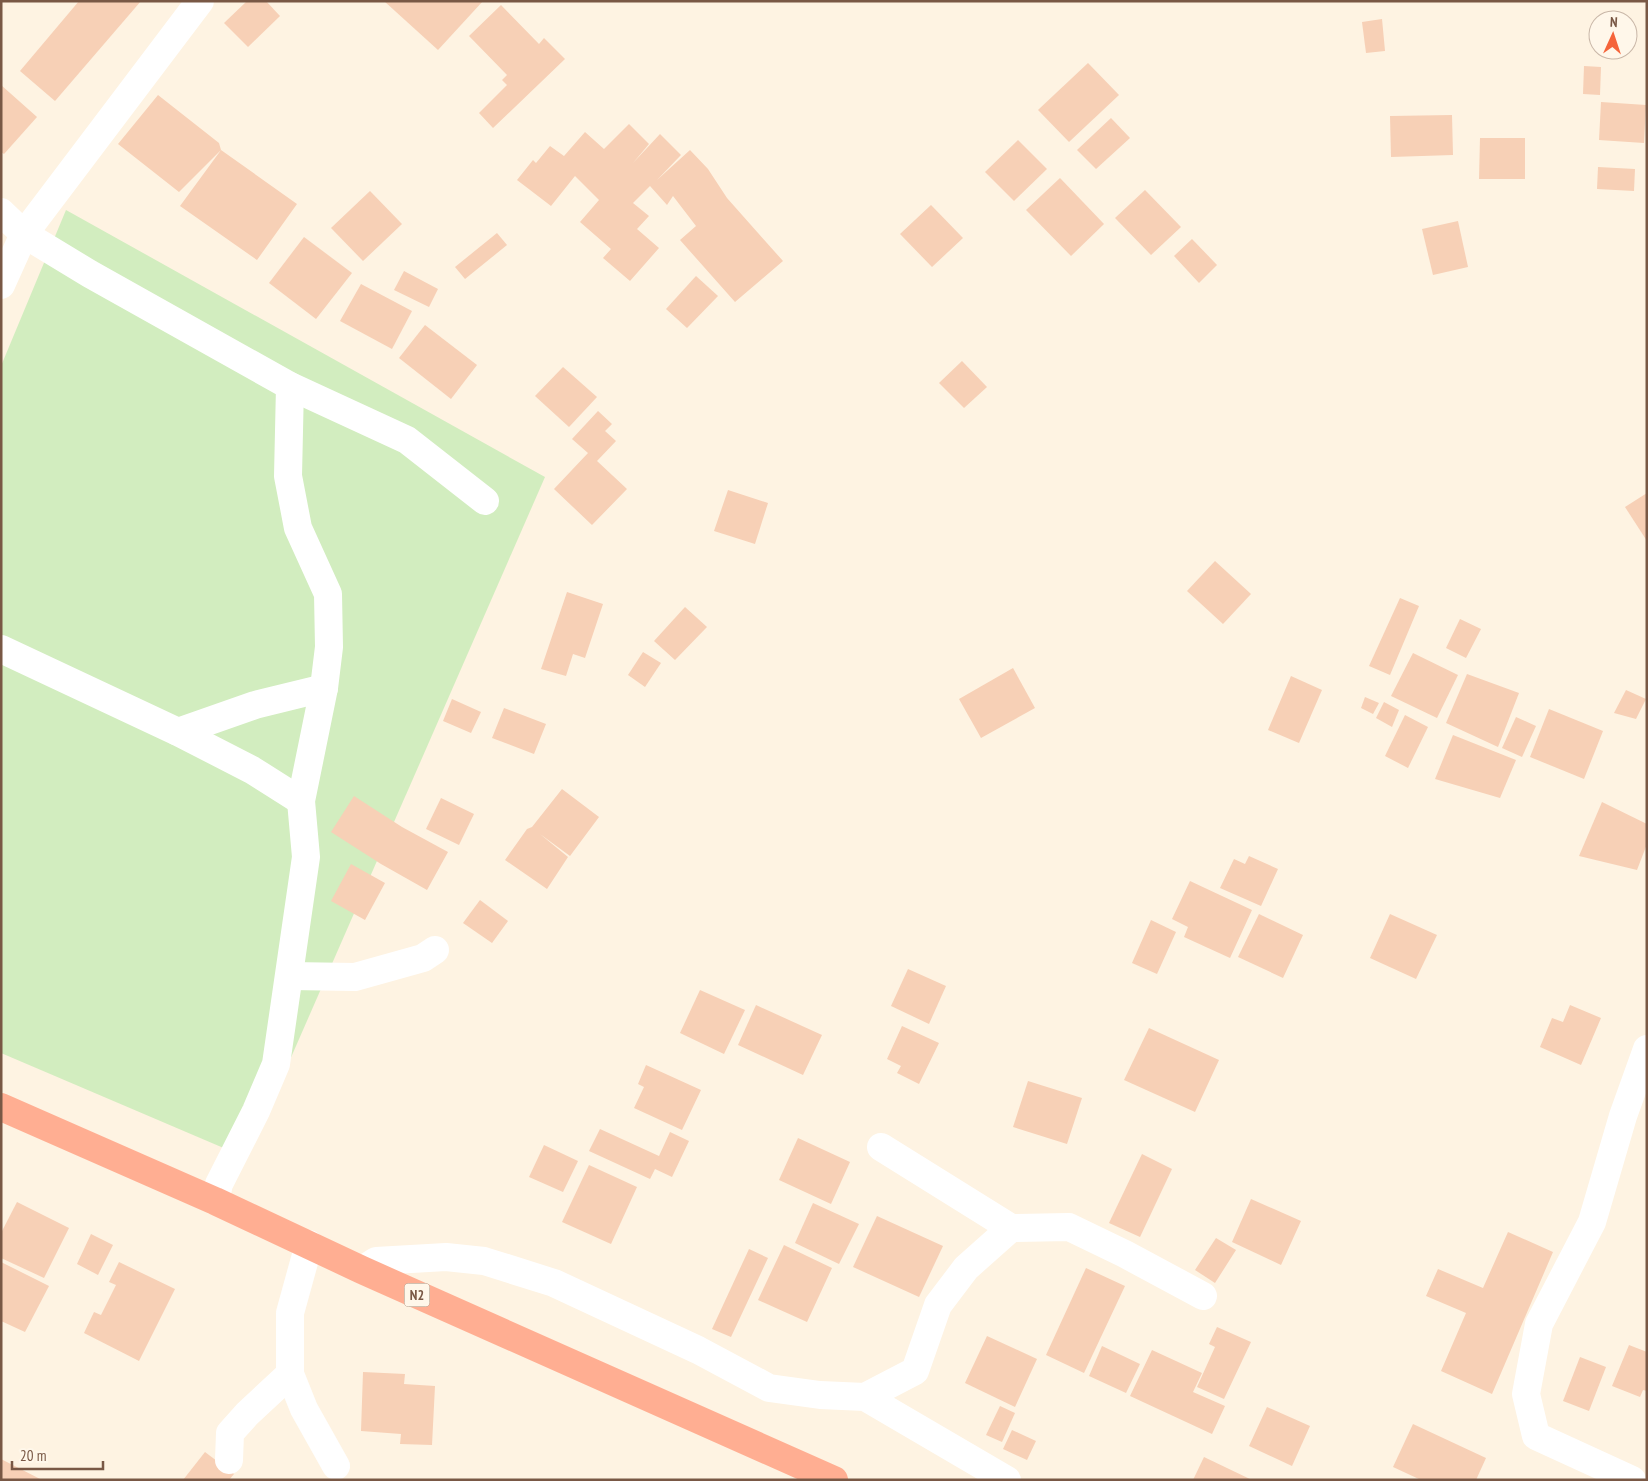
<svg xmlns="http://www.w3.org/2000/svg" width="1648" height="1481" viewBox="0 0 1648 1481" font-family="'PT Sans Narrow',sans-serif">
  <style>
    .green { fill: #d2edbf }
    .building { fill: #f7d0b6 }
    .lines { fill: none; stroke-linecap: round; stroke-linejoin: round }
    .street { stroke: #fff; stroke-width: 28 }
    .highway { stroke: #ffae92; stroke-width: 28 }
    .labels { text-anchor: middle; stroke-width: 4.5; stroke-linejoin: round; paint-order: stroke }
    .shield { fill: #fff7ea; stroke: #a18876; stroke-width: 1 }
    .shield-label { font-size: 14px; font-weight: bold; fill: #795845 }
  </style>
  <rect width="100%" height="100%" fill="#fef3e2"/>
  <!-- green -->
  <polygon class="green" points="66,210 545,477 247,1158 1,1053 1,366"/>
  <!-- building -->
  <g class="building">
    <polygon points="79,1 141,1 55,101 20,71"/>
    <polygon points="247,1 266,1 280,16 248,47 224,23"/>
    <polygon points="384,1 483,1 438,50"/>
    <polygon points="501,5 539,44 544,38 565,59 493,128 479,113 507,85 502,80 507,75 469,36"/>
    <polygon points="1382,19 1385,51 1366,53 1362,22"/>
    <polygon points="1088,63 1119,95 1069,142 1038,110"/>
    <polygon points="1584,66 1601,67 1600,95 1583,94"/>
    <polygon points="1,85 37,117 4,154 1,152"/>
    <polygon points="158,95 219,143 221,150 297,204 257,260 180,206 221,150 179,192 118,144"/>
    <polygon points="1601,102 1646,105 1644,143 1599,140"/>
    <polygon points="1452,115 1453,155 1391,157 1390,116"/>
    <polygon points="1111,118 1130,138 1096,169 1077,150"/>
    <polygon points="629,124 649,144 633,163 660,134 681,155 657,180 690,150 708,169 727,198 783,261 735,302 680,240 696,226 673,196 667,205 650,186 633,203 649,216 637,229 659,248 630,281 603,258 611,249 580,222 599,200 575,176 551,206 517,180 533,160 536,163 550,146 564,156 585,132 604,149"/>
    <polygon points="1480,138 1525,138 1525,179 1479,179"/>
    <polygon points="1018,140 1047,169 1014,201 985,172"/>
    <polygon points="1598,167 1635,169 1634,191 1597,189"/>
    <polygon points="1060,178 1104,224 1071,256 1026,210"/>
    <polygon points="1145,190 1181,227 1151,255 1115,218"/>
    <polygon points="370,191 402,224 363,261 331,228"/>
    <polygon points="931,205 963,238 932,267 900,234"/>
    <polygon points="1458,221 1468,267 1433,275 1422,229"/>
    <polygon points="497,233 507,245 465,279 455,267"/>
    <polygon points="304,237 352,273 316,319 269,283"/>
    <polygon points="1192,239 1217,265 1199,283 1174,256"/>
    <polygon points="404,271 438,289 429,307 394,290"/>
    <polygon points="696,276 718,296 687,328 666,309"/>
    <polygon points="361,284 412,311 392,349 340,321"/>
    <polygon points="425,325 477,365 451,399 399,358"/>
    <polygon points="962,361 987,387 964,408 939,383"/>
    <polygon points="563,367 597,397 569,427 535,396"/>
    <polygon points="598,411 612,424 605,431 616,441 597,461 627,489 592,525 554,489 588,453 572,439"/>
    <polygon points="728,490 768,503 755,544 714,531"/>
    <polygon points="1647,493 1647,541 1625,507"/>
    <polygon points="1215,561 1251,594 1223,624 1187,591"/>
    <polygon points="567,592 603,604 585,658 573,654 566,676 541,669"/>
    <polygon points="1400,598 1419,606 1390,675 1369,666"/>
    <polygon points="685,607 707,627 675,660 654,641"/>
    <polygon points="1460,619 1481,629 1466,658 1446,648"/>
    <polygon points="643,652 661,663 645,687 628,675"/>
    <polygon points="1413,653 1458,675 1437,718 1391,696"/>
    <polygon points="1013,668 1035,708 981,738 959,699"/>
    <polygon points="1467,674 1519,693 1498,747 1446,723"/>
    <polygon points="1291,676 1322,690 1299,743 1268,730"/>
    <polygon points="1626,690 1646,699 1636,719 1614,713"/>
    <polygon points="1365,697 1379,703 1373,714 1361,708"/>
    <polygon points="452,699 481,712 471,733 443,721"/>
    <polygon points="1384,702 1399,710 1392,727 1376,718"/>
    <polygon points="504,708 546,724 534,754 492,738"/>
    <polygon points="1549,709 1603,731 1584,779 1530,757"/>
    <polygon points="1405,715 1428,727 1408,768 1385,756"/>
    <polygon points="1516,717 1536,726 1522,757 1502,748"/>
    <polygon points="1453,735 1516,760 1500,798 1435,779"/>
    <polygon points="562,789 599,817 570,856 540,834 568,857 547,889 505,860 527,829 532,827"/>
    <polygon points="354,796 402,827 448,852 427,890 381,864 331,832"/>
    <polygon points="441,798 474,814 459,845 426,829"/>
    <polygon points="1602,802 1647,824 1647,844 1637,870 1579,856"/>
    <polygon points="1249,856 1278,869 1261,906 1220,888 1234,859 1245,864"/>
    <polygon points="351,864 385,883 365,920 331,901"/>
    <polygon points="1190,881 1252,910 1230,958 1184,937 1188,927 1172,919"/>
    <polygon points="480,900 508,921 492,943 463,923"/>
    <polygon points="1259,914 1303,935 1283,978 1238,957"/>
    <polygon points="1390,914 1437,935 1416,979 1370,958"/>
    <polygon points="1151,920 1176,932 1157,974 1132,963"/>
    <polygon points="908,969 946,986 929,1024 891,1006"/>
    <polygon points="700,990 745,1010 724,1054 680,1033"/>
    <polygon points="756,1005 822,1035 803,1075 738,1045"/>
    <polygon points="1570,1005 1601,1018 1581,1065 1540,1047 1552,1018 1563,1022"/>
    <polygon points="902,1026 939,1043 919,1084 897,1073 901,1066 887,1059"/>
    <polygon points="1149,1028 1219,1060 1195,1112 1124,1080"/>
    <polygon points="646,1065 701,1090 682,1130 634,1108 644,1087 638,1084"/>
    <polygon points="1028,1081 1082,1098 1067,1144 1013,1127"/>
    <polygon points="600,1129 659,1156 670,1132 689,1141 672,1177 655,1169 650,1179 589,1151"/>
    <polygon points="798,1138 850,1162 831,1204 779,1180"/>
    <polygon points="544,1145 578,1161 563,1192 529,1177"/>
    <polygon points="1142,1154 1172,1169 1140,1237 1109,1223"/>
    <polygon points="589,1165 637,1187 611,1244 562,1222"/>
    <polygon points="1251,1199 1301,1221 1281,1265 1232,1242"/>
    <polygon points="17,1202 69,1228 44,1278 1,1258 1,1233"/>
    <polygon points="813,1203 859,1224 839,1264 795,1243"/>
    <polygon points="877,1216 943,1246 919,1297 853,1267"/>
    <polygon points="1508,1232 1553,1252 1492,1394 1441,1371 1466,1313 1426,1296 1438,1269 1483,1288"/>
    <polygon points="91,1234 113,1245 98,1275 77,1264"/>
    <polygon points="1216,1238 1236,1250 1215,1283 1195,1270"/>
    <polygon points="784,1245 832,1268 807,1322 758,1300"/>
    <polygon points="749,1249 768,1258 731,1337 712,1329"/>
    <polygon points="1,1262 49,1286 25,1332 1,1321"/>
    <polygon points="119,1262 175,1289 139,1361 84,1333 94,1312 101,1315 116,1285 109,1282"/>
    <polygon points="1086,1268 1125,1286 1084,1373 1046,1355"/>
    <polygon points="1217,1327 1251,1342 1224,1399 1197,1387 1215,1347 1209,1344"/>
    <polygon points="987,1336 1037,1359 1015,1407 965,1383"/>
    <polygon points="1629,1345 1647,1352 1647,1391 1643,1390 1640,1397 1612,1386"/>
    <polygon points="1102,1346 1140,1364 1126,1393 1089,1376"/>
    <polygon points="1152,1350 1202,1373 1193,1392 1225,1406 1212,1434 1130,1396"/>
    <polygon points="1580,1357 1606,1367 1589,1411 1563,1401"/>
    <polygon points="363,1372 405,1374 404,1384 435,1386 432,1445 400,1444 401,1434 361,1431"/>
    <polygon points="1000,1406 1015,1413 1002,1442 986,1435"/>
    <polygon points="1267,1407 1310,1426 1292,1466 1249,1446"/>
    <polygon points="1413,1424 1486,1458 1476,1480 1421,1480 1393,1467"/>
    <polygon points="1012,1430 1036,1441 1027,1460 1003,1449"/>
    <polygon points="205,1452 234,1474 229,1480 183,1480"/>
    <polygon points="1204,1457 1252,1480 1193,1480"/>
    <polygon points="1,1459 42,1480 1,1480"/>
  </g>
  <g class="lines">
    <!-- street -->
    <g class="street">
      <polyline points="1,212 24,234 90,274 290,386 407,440 485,501"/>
      <polyline points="1,285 24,234 200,1"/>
      <polyline points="1,649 178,732 252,770 301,801"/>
      <polyline points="178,732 255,705 324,688"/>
      <polyline points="290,976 355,977 423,958 435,950"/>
      <polyline points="881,1147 1011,1228"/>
      <polyline points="215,1201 219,1184 256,1111 276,1064 306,857 301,801 324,688 329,647 328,594 298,528 288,476 290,386"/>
      <polyline points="309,1244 290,1313 290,1374 304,1409 336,1466"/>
      <polyline points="362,1270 376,1261 446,1257 484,1261 554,1283 698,1350 769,1388 820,1395 865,1397 1007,1480"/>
      <polyline points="865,1397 915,1371 938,1305 966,1268 1011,1228 1069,1227 1125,1254 1203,1296"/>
      <polyline points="229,1460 230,1433 247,1414 290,1374"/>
      <polyline points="1632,1480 1536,1436 1526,1394 1539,1324 1592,1222 1623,1116 1647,1049"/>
    </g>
    <!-- highway -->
    <polyline class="highway" points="1,1107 215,1201 362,1270 834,1480"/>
  </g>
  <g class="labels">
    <!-- shield labels -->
    <rect class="shield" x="404.5" y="1283.5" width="25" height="23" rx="4"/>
    <g class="shield-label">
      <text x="417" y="1300">N2</text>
    </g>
  </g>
  <!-- border -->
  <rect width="1648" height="1481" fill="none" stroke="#795845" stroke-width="5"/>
  <!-- north arrow -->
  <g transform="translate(1613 35) rotate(3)"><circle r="24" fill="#fff7ea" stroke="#c9b7a8"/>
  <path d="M0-4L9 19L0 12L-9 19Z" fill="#f5643a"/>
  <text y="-8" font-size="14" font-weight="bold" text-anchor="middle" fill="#795845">N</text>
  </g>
  <!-- scale -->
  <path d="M12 1461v8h91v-8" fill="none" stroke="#795845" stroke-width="2.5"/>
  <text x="20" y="1461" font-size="15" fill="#795845" stroke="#fff7ea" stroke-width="4" paint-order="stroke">20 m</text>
</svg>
